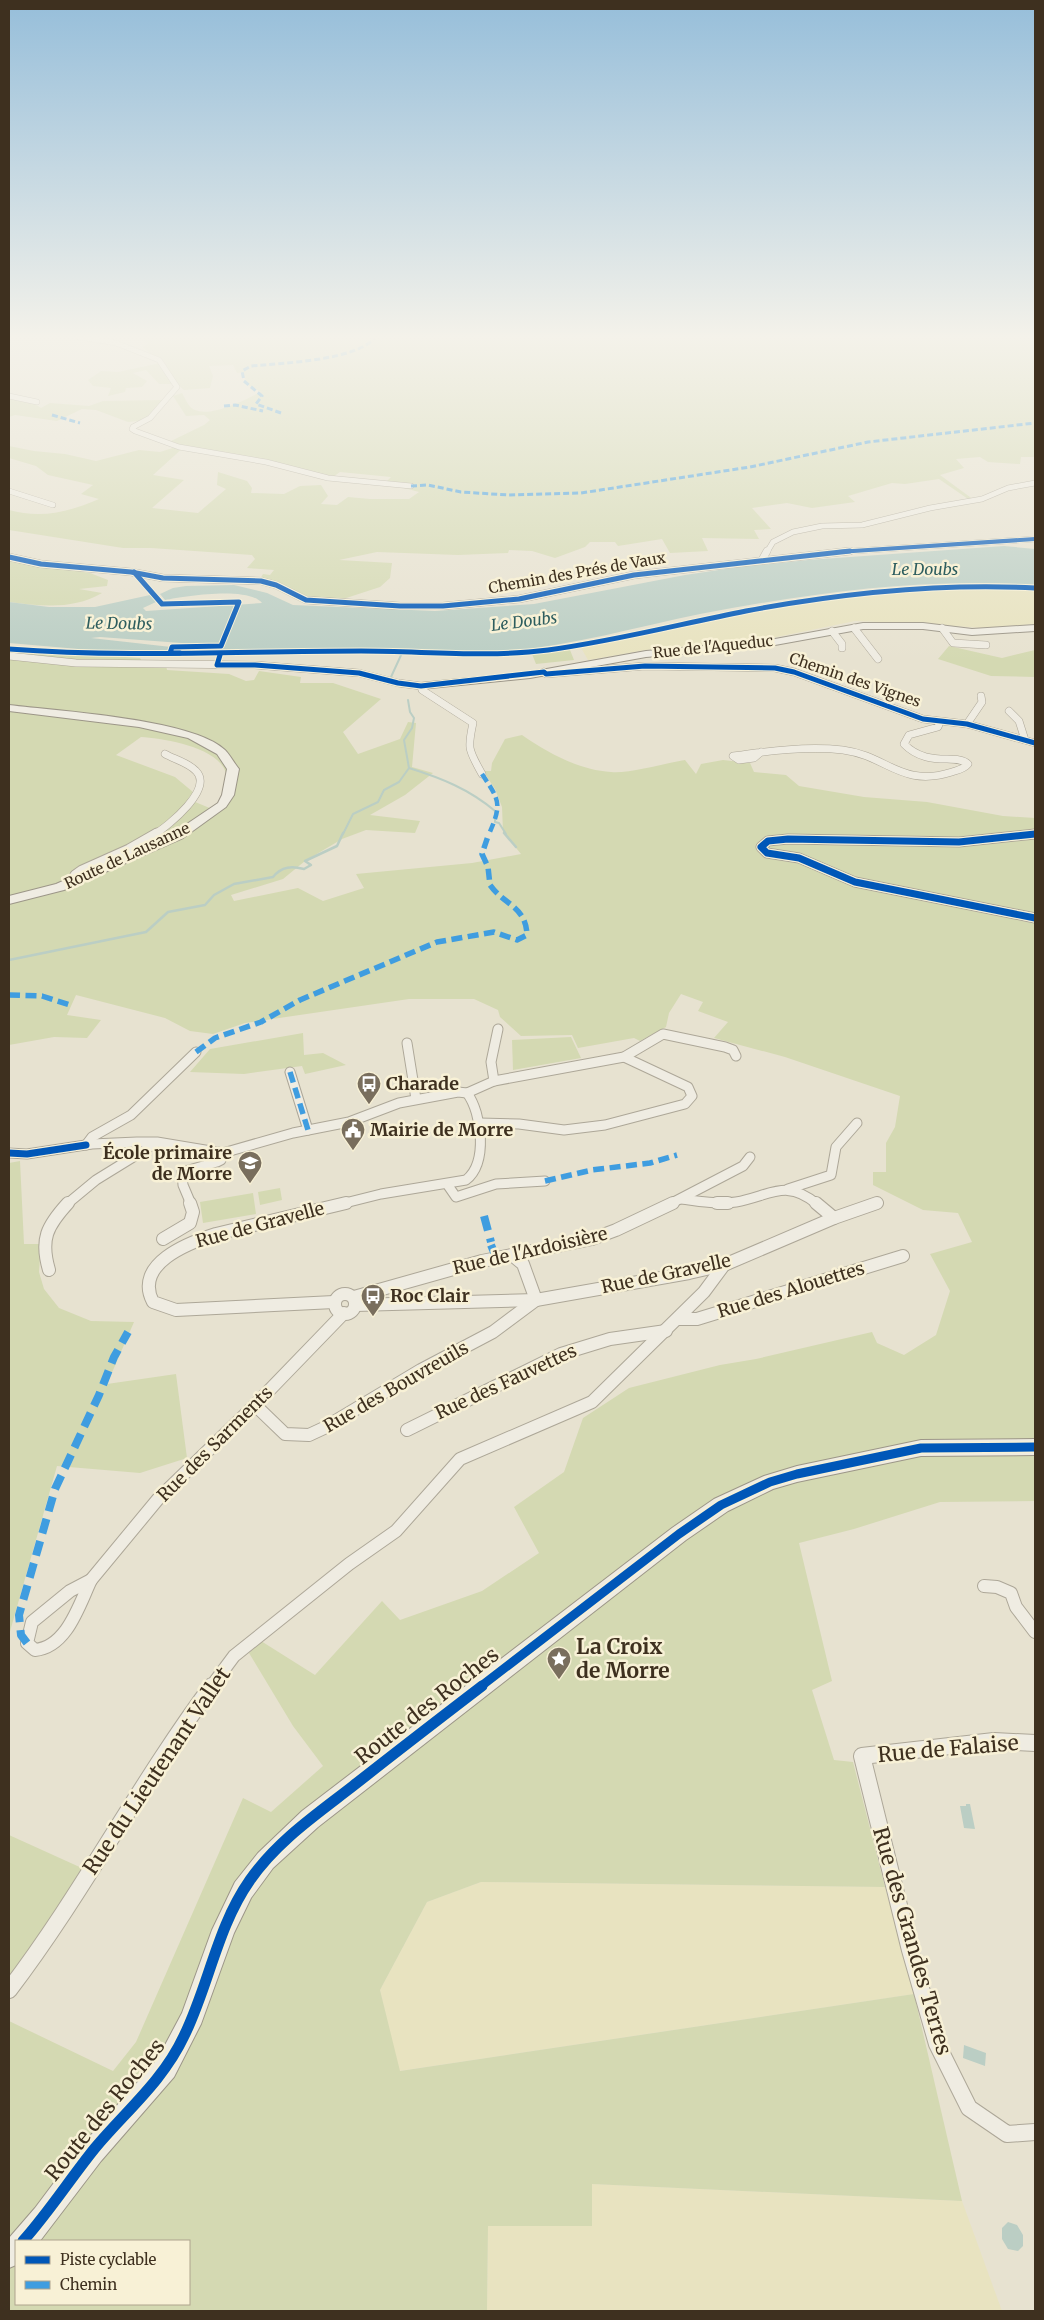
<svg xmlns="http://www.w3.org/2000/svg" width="1044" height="2320" viewBox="0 0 1044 2320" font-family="Merriweather,serif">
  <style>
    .farmland { fill: #e8e3c0 }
    .green { fill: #d4d9b2; fill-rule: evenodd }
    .water { fill: #bbcec4; fill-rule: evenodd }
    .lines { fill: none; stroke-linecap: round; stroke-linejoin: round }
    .stream-far1 { stroke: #bbcec4; stroke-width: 2 }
    .stream { stroke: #bbcec4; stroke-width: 2.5 }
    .street-far4-casing { stroke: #ada798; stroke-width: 6 }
    .street-far3-casing { stroke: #ada798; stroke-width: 8 }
    .street-far2-casing { stroke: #ada798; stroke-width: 11 }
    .street-far1-casing { stroke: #ada798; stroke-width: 14 }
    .street-casing { stroke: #ada798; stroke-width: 18 }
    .secondary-casing { stroke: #9c9688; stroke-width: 2 }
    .street-far4 { stroke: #efece2; stroke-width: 5 }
    .street-far3 { stroke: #efece2; stroke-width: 7 }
    .street-far2 { stroke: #efece2; stroke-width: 9 }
    .street-far1 { stroke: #efece2; stroke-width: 12 }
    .street { stroke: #efece2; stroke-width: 16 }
    .secondary { fill: #efece2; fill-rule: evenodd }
    .quiet-far3 { stroke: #3f9de0; stroke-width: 3; stroke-dasharray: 6 3; stroke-linecap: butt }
    .quiet-far2 { stroke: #3f9de0; stroke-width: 4.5; stroke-dasharray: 9 4.5; stroke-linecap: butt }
    .quiet-far1 { stroke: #3f9de0; stroke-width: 5.5; stroke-dasharray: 11 5.5; stroke-linecap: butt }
    .quiet { stroke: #3f9de0; stroke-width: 8; stroke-dasharray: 15 8; stroke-linecap: butt }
    .cycleway-far4-casing { stroke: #f8f1d6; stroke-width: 5.5 }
    .cycleway-far3-casing { stroke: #f8f1d6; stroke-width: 7 }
    .cycleway-far2-casing { stroke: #f8f1d6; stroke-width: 9 }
    .cycleway-far1-casing { stroke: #f8f1d6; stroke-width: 12 }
    .cycleway-casing { stroke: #f8f1d6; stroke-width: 14 }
    .cycleway-far4 { stroke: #0057b8; stroke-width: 4 }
    .cycleway-far3 { stroke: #0057b8; stroke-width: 5 }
    .cycleway-far2 { stroke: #0057b8; stroke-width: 7 }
    .cycleway-far1 { stroke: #0057b8; stroke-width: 9 }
    .cycleway { stroke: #0057b8; stroke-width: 11 }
    .labels { text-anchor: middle; stroke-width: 5; stroke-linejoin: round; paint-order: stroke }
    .far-street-label { font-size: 15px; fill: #3e301f; stroke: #f8f1d6 }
    .far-water-label { font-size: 16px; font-style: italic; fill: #2d5d5e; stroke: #f8f1d6 }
    .poi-label { font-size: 18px; font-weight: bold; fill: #3e301f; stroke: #f8f1d6; text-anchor: start }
    .street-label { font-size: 18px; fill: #3e301f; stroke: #f8f1d6 }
    .near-poi-label { font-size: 21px; font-weight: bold; fill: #3e301f; stroke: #f8f1d6; text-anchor: start }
    .near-street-label { font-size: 21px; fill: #3e301f; stroke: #f8f1d6 }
  </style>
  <rect width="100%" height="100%" fill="#e7e2d0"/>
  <!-- farmland -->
  <g class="farmland">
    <polygon points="985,588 1035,590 1035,624 982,628 924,624 855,621 762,640 646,650 588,660 580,646 746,613 826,600 898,592"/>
    <polygon points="481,1882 885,1887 914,1994 399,2071 380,1990 427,1902"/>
    <polygon points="592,2184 962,2201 1002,2311 487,2311 488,2226 591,2226"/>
  </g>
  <!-- green -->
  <g class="green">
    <path d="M137,336H1035V457H1021L1020,464L988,462L980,457L956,459L964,468L940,475L974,500L971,501L939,479L905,484L892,483L848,496L855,502L812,508L787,503L752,508L771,529L754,530L759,539L702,538L708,551L670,553L662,539L618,546L615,542H590L585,547L555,558L532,551L509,550L508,553L458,555L377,552L339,560L392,563L390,578L380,587L334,602L309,599L260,579L263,574L270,575L274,570L247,568L255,559L252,555L151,548H123L9,530V510C41,519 69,512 99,499L81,494L93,485L48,475L36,466L9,458V446L34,451L65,454L96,461L139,450L160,452L179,446L169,442L204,425L210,420L204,415L186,416L173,396L182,393C185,398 188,406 193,409C209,419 246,399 261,392L248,385L243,374L244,372L237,373L233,365L209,366L213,376L210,388L184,390L177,384H159L146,370L133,373L147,381L142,387L126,388L125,392L108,396L111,388L93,386L88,380L101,371L118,372L165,362L149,355L150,353L142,347L148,344ZM184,447L333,477L340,472L391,477L385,483L419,492L409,499H370L348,497L337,505L321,504L328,496L321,485L300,486L284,494L251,493L252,488L247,481L218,472L217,485L226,489L198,513L152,508L184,480L153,475Z"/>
    <polygon points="9,397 31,401 41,408 50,403 89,406 103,401 164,400 150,415 139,421 128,422 96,410 82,409 57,421 15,415 9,417"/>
    <path d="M9,560L90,573L108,580L107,586L79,589L102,593C73,610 41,606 9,602Z"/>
    <polygon points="949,646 1002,658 1035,650 1035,677 991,676 938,659"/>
    <path d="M9,649L140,658L145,666L166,665L167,670L229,674L246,681L254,680L259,671L301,677L300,683H333L381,699L343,732L358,754L400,739L408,722L416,723L412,767L433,773L405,795L370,815L420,821L415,833L366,830L342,839L305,861L283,879L231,895L234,901L298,888L323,901L364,888L356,874L472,863L521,854L503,832L502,807L495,789L483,771H491L492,763L505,739L522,735C548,753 579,770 611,772C628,774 666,763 685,760L696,774L701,764L723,760L750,763L754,772L786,775L799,786L864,797L927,802L1003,816L1035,818V1501L940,1502L854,1529L799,1543L832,1681L812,1690L834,1760L853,1762L885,1887L481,1882L427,1902L380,1990L400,2071L914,1994L962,2201L592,2184V2226H488L487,2311H9V2021L113,2071L136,2042L243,1798L271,1812L323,1766L293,1726L249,1653L261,1641L315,1675L382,1601L400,1620L482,1591L539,1553L514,1507L564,1472L583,1418L629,1388L720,1365L756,1359L872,1332L877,1343L904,1355L936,1335L950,1291L930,1254L972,1242L958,1213L923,1210L873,1185V1172H886V1143L895,1127L900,1096L785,1057L714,1038L728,1022L698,1011L703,1002L681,994L669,1013L666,1027L640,1041L634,1038L578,1048L572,1035L521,1036L500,1017L498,1010L474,999H409L245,1023L213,1034L190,1031L165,1018L76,995L67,1015L101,1020L87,1038L54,1037L9,1045ZM141,737C168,739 243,750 224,793C221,799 216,804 212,809L188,799L193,792L175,777L116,755ZM16,2241H189V2304H16Z"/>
    <polygon points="570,650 574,660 536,664 532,654"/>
    <polygon points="303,1033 304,1055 323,1053 346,1065 305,1074 302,1066 244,1074 190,1072 210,1049"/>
    <polygon points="571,1037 581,1058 513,1070 512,1040"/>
    <polygon points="20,1161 24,1244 41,1244 39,1272 44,1289 59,1308 91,1321 134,1322 107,1384 176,1374 187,1458 140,1473 57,1466 9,1635 9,1163"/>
    <polygon points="280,1188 282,1200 260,1205 258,1192"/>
    <polygon points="253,1193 256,1214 203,1223 200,1202"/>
    <polygon points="9,1835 84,1869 9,1997"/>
  </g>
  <!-- water -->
  <g class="water">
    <path d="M1004,546L1035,549V585C922,577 811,593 700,614C637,627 574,645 510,651C473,654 428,650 390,649C335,647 277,650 222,652V650H215L113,652L9,643V602L49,607H95L150,595L156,602L143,608L146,611L262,603C248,586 185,596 165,600L160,594L173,588L186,586L234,585L267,593L293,605L435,611L534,604L685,575L739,567L808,560ZM100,637L222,646L171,647L91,638Z"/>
    <polygon points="966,1804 970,1804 975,1829 964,1828 960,1806 966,1806"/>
    <polygon points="964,2045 986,2053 985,2066 963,2058"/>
    <polygon points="1008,2222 1017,2225 1023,2235 1023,2246 1018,2251 1008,2249 1002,2239 1002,2228"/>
  </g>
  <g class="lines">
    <!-- stream-far1 -->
    <g class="stream-far1">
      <polyline points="391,677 402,653"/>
      <path d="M409,768C441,778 469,789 495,811V822L499,823L506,834"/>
      <polyline points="343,834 353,814 378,802 384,790 399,782 409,768 404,740 412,728 414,718 410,712 408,700"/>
    </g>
    <!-- stream -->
    <g class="stream">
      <polyline points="504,833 516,847"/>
      <path d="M9,960L146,932L168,912L205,905L214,895L234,884L273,877C282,866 292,866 304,869L311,865L305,861L337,846L343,833"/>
    </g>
    <defs>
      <g id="street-far4">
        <polyline points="73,336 116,343 159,360 177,387 150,418 133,427 132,429 135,431 179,447 266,462 328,478 411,486"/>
        <polyline points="9,396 37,402"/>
        <polyline points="9,491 53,505"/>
        <polyline points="767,552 773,542 793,532 822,526 862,525 930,508 982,499 1008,488 1035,483"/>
        <polyline points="838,552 1035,539"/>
      </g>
      <g id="street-far3">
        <polyline points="9,557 41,564 131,572 163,578 261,581 276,585 306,600 400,606 443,606 519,599 634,575 850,551"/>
        <polyline points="762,560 767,551"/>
        <polyline points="854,628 878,659"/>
        <polyline points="942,628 953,643 986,645"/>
        <polyline points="832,631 842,644 842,648"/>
        <path d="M9,656L76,663L255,665L359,673L398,683L421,686L422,690L473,723C467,750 469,750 482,774"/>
        <polyline points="544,672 546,674 645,666 775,668 794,672 923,719 967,724 1035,743"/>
        <polyline points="1009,711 1019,721 1025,740"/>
        <polyline points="967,724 982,702 981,696"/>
        <path d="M761,752L754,758L739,760L733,756C769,751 807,746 843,750C888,756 901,788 952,772C958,770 964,769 968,764C957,753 927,768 904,744L909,735L938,727L940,722"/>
        <path d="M155,834C168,826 214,789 196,771C189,763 174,759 165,754"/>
        <polyline points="1031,834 1035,834"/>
      </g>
      <g id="street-far2">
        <polyline points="1035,834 959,842 788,839 768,841 761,847 767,853 799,858 855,882 1035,918"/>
        <polyline points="71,882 75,875 82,870 129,849 157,833"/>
        <polyline points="407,1043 416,1099"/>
        <polyline points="290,1072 308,1130"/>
        <polyline points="494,1081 491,1062 498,1029"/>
        <polyline points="479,1123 519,1124 564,1130 605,1125 685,1104 692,1096 688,1087 624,1057"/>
        <polyline points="86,1145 92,1137 131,1115 196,1052"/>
        <polyline points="9,1153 27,1154 92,1144 137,1142 157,1142 223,1153 293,1133 349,1122 399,1103 458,1092 467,1093 494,1081 624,1057 663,1034 725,1047 733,1050 736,1056"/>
        <polyline points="447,1184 456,1197 496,1184 545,1181"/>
        <polyline points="788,1189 831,1175 836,1147 857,1123"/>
        <path d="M681,1199C699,1201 718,1205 736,1202C770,1196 786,1178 817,1204"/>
        <polyline points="67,1204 96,1180 156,1143"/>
        <polyline points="191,1204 183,1185 182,1172 217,1162 221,1160 223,1153"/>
        <path d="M341,1204L381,1194L466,1180C488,1163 482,1113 467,1093"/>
        <polyline points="670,1204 743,1166 750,1157"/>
        <polyline points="875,1204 877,1203"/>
      </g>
      <g id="street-far1">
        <polyline points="717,1203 728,1203"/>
        <polyline points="816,1203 834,1218"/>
        <polyline points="163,1239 190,1223 193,1212 190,1203"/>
        <path d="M49,1270C40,1239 47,1226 68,1203"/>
        <circle cx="345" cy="1304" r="10"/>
        <polyline points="354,1297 482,1261 592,1239 616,1230 673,1203"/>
        <path d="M334,1302L176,1310L153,1302C133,1264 188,1243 216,1234L346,1203"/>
        <polyline points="356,1305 536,1300 689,1273 724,1265 834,1218 877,1203"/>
        <polyline points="678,1319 697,1319 903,1256"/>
        <polyline points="255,1405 285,1434 309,1435 324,1428 421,1370 493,1332 536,1300 523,1264 512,1255"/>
        <polyline points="407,1430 561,1354 610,1339 666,1331"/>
        <path d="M91,1580C79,1605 67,1647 35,1650L27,1643L32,1622L70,1591Z"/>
        <polyline points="91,1580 158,1499 255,1405 344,1313"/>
        <polyline points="984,1586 997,1587 1011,1593 1016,1607 1035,1632"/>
        <polyline points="211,1687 234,1656 349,1564 396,1531 460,1459 592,1402 704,1292 724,1265"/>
      </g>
      <g id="street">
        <polyline points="1035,1743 994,1741 862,1756 910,1950 937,2044 969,2108 1007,2134 1035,2132"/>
        <path d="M9,1990C83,1893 139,1784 212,1686"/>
      </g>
      <g id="secondary">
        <polygon points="863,623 923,623 972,629 1035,625 1035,631 972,635 923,629 863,629 764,647 646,657 530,678 421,689 416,686 421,683 530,672 646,651 764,641"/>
        <path d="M9,705C57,711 193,719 225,750C230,755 234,763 239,769L234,795L226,807L183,838L64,890L9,904V896L56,884L175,832L218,803L222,795L227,769L217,754L188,738L139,727L9,711Z"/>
        <polygon points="1035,1439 1035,1455 921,1456 797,1482 773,1489 728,1511 686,1540 318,1827 273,1868 251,1898 234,1933 201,2024 174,2077 101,2161 40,2241 16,2241 16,2265 9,2268 9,2238 35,2208 83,2144 157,2060 182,2013 212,1930 235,1882 258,1853 302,1811 672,1528 714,1499 764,1476 797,1466 921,1440"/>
      </g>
    </defs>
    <!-- street-far4 casing -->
    <use href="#street-far4" class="street-far4-casing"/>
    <!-- street-far3 casing -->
    <use href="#street-far3" class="street-far3-casing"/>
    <!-- street-far2 casing -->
    <use href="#street-far2" class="street-far2-casing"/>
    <!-- street-far1 casing -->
    <use href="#street-far1" class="street-far1-casing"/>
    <!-- street casing -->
    <use href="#street" class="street-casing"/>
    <!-- secondary casing -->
    <use href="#secondary" class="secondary-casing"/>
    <!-- street-far4 -->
    <use href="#street-far4" class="street-far4"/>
    <!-- street-far3 -->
    <use href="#street-far3" class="street-far3"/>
    <!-- street-far2 -->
    <use href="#street-far2" class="street-far2"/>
    <!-- street-far1 -->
    <use href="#street-far1" class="street-far1"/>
    <!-- street -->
    <use href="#street" class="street"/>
    <!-- secondary -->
    <use href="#secondary" class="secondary"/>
    <!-- quiet-far3 -->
    <g class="quiet-far3">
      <polyline points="224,406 235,405 263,411"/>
      <path d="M281,413L256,404L262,396L244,381L242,371L251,366C280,363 359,361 376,336"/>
      <polyline points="52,415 80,423"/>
      <polyline points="411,486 428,485 461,492 509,495 581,493 750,467 868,442 1035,423"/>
    </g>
    <!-- quiet-far2 -->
    <path class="quiet-far2" d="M482,774C500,801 502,804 489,834"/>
    <!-- quiet-far1 -->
    <g class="quiet-far1">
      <polyline points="9,995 42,996 73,1006"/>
      <path d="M196,1052L215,1038L261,1022L300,1000L437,942L494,932L517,940L527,935C526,906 504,905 490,885L488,867L482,854L489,833"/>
      <polyline points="290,1072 308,1130"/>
      <polyline points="545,1181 592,1170 650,1163 677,1155"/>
    </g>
    <!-- quiet -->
    <g class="quiet">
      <polyline points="484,1216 491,1242"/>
      <polyline points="491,1245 496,1257"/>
      <polyline points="27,1643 21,1635 19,1615 55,1489 99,1395 114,1357 128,1332"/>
    </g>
    <defs>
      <polyline id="cycleway-far4" points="838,552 1035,539"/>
      <g id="cycleway-far3">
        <polyline points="9,557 41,564 131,572 163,578 261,581 276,585 306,600 400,606 443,606 519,599 634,575 850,551"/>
        <polyline points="134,572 162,604 239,602 221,646 172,647 170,653 180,653"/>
        <path d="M9,649C127,658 244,651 361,651C424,651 486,658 548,650C615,641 680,624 746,611C842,593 938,583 1035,588"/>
        <polyline points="220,655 217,665 255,665 359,673 398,683 421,686 544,672 546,674 645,666 775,668 794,672 923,719 967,724 1035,743"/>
        <polyline points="1031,834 1035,834"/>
      </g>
      <g id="cycleway-far2">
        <polyline points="1035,834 959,842 788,839 768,841 761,847 767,853 799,858 855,882 1035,918"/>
        <polyline points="9,1153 27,1154 86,1145"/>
      </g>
      <polyline id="cycleway-far1" points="480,1687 679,1534 721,1505 770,1482 797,1474 921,1448 1035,1447"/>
      <path id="cycleway" d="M23,2241C49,2212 70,2179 95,2148C126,2111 163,2081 184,2036C209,1985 217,1927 250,1880C277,1841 317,1814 353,1786C396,1752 439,1719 482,1686"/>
    </defs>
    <!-- cycleway-far4 casing -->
    <use href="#cycleway-far4" class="cycleway-far4-casing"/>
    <!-- cycleway-far3 casing -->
    <use href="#cycleway-far3" class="cycleway-far3-casing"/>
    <!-- cycleway-far2 casing -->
    <use href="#cycleway-far2" class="cycleway-far2-casing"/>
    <!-- cycleway-far1 casing -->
    <use href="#cycleway-far1" class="cycleway-far1-casing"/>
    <!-- cycleway casing -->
    <use href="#cycleway" class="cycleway-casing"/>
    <!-- cycleway-far4 -->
    <use href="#cycleway-far4" class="cycleway-far4"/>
    <!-- cycleway-far3 -->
    <use href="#cycleway-far3" class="cycleway-far3"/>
    <!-- cycleway-far2 -->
    <use href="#cycleway-far2" class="cycleway-far2"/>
    <!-- cycleway-far1 -->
    <use href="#cycleway-far1" class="cycleway-far1"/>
    <!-- cycleway -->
    <use href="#cycleway" class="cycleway"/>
  </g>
  <!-- sky -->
  <linearGradient id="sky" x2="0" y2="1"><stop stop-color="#96beda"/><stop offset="0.51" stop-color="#f4f2ea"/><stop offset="1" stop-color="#f4f2ea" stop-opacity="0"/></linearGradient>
  <rect width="1044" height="661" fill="url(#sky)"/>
  <!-- icons -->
  <defs>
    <symbol id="bus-pin" viewBox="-11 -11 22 30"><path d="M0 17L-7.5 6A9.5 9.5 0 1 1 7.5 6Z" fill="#796e5d" stroke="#f8f1d6"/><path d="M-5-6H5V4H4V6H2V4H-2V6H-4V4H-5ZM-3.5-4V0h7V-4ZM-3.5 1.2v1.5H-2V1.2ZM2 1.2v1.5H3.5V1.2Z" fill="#fff"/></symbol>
    <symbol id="civic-pin" viewBox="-11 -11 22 30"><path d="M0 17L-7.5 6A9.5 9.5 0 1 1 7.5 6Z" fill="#796e5d" stroke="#f8f1d6"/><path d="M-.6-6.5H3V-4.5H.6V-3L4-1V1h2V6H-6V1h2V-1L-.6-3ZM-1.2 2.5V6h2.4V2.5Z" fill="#fff"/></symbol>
    <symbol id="school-pin" viewBox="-11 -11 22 30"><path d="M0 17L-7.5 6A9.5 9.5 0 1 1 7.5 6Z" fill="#796e5d" stroke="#f8f1d6"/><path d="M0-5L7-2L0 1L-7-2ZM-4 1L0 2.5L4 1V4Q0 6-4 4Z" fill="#fff"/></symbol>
    <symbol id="sight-pin" viewBox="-11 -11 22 30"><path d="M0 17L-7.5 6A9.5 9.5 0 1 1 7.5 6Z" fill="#796e5d" stroke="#f8f1d6"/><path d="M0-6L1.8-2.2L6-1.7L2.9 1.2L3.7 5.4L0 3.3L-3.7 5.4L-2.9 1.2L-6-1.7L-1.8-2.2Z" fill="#fff"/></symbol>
  </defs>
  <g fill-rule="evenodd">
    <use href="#bus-pin" x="355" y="1070" width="28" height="38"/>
    <use href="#civic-pin" x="339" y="1116" width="28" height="38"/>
    <use href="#school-pin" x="236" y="1149" width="28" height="38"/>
    <use href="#bus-pin" x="359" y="1282" width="28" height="38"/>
    <use href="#sight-pin" x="545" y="1645" width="28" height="38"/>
  </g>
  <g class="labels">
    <!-- far-street labels -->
    <g class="far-street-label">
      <text transform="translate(577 573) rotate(-10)" y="5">Chemin des Prés de Vaux</text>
      <text transform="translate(713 647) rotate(-6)" y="5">Rue de l'Aqueduc</text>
      <text transform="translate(855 680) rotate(19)" y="5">Chemin des Vignes</text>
      <text transform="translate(127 856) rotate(-25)" y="5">Route de Lausanne</text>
    </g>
    <!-- far-water labels -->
    <g class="far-water-label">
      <text x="925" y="575">Le Doubs</text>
      <text transform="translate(524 621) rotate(-7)" y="6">Le Doubs</text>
      <text transform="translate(119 623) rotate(1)" y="6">Le Doubs</text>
    </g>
    <!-- poi labels -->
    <g class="poi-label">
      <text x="386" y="1090">Charade</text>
      <text x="370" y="1136">Mairie de Morre</text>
      <text x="232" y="1159" text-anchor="end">École primaire<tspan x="232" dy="21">de Morre</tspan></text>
      <text x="390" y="1302">Roc Clair</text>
    </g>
    <!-- street labels -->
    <g class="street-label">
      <text transform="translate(260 1225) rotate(-15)" y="6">Rue de Gravelle</text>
      <text transform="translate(530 1251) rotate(-13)" y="6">Rue de l'Ardoisière</text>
      <text transform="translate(666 1274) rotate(-12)" y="6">Rue de Gravelle</text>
      <text transform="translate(791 1290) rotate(-17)" y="6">Rue des Alouettes</text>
      <text transform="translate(506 1382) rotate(-25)" y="6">Rue des Fauvettes</text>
      <text transform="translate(396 1387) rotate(-30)" y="6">Rue des Bouvreuils</text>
      <text transform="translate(215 1444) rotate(-45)" y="6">Rue des Sarments</text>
    </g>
    <!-- near-poi labels -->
    <g class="near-poi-label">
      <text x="576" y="1654">La Croix<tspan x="576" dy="24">de Morre</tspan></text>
    </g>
    <!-- near-street labels -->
    <g class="near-street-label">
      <text transform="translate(427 1706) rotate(-38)" y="7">Route des Roches</text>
      <text transform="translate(948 1749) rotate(-5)" y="7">Rue de Falaise</text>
      <text transform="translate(157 1771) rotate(-56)" y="7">Rue du Lieutenant Vallet</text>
      <text transform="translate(912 1941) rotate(74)" y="7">Rue des Grandes Terres</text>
      <text transform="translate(105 2110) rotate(-51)" y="7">Route des Roches</text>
    </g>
  </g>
  <!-- border -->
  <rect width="1044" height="2320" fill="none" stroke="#3e301f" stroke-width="20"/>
  <!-- legend -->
  <rect x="15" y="2240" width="175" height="65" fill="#f8f1d6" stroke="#aea48d"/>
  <rect x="25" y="2256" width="25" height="8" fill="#0057b8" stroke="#aea48d"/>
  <text x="60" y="2265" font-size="15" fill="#3e301f">Piste cyclable</text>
  <rect x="25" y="2281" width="25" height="8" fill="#3f9de0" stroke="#aea48d"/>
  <text x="60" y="2290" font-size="15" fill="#3e301f">Chemin</text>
</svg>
